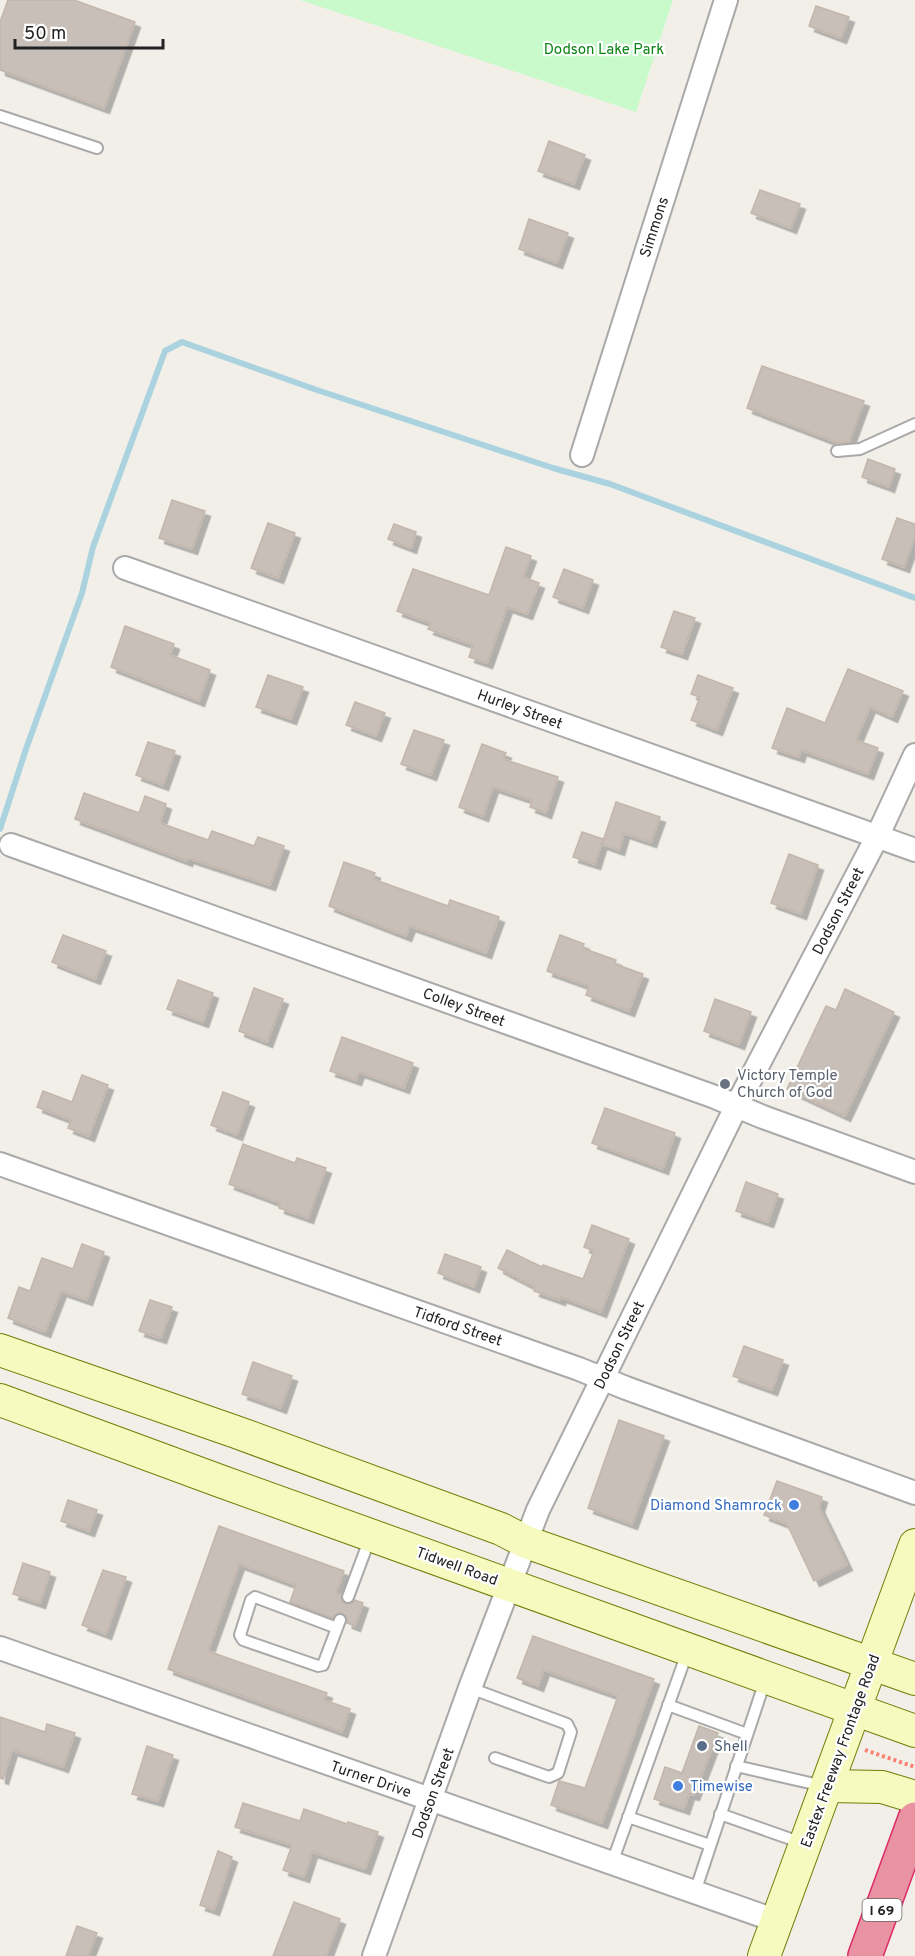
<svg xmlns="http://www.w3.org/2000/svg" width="915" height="1956" viewBox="0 0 915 1956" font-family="Overpass,sans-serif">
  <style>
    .park { fill: #c8facc }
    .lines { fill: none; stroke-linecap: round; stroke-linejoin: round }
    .stream { stroke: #aad3df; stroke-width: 6 }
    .building { fill: #c7bfb8; stroke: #c4b6ab; stroke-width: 1.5; filter: url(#shadow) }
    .service-casing { stroke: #a9a9a9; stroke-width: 14 }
    .minor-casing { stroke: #a9a9a9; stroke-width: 26 }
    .secondary-casing { stroke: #707d05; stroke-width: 34 }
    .motorway-casing { stroke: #dc2a67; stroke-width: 36 }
    .path { stroke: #fa8072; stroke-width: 4; stroke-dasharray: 3 3; stroke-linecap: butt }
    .service { stroke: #fff; stroke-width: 10 }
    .minor { stroke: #fff; stroke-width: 22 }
    .secondary { stroke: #f7fabf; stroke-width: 32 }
    .motorway { stroke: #e892a2; stroke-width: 33 }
    .worship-dot { fill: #6b7280; stroke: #fff; stroke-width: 2 }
    .shop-dot { fill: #3f7fe0; stroke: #fff; stroke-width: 2 }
    .service-dot { fill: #5c6f8a; stroke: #fff; stroke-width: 2 }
    .labels { text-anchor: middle; stroke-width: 4.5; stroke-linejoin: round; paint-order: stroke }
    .shield { fill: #fff; stroke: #646464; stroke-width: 1.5 }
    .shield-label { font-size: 14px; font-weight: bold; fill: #222 }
    .park-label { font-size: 15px; fill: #0c8416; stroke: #fff }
    .street-label { font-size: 15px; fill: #222; stroke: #fff }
    .worship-label { font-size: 15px; fill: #5b616d; stroke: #fff; text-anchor: start }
    .shop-label { font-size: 15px; fill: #366cbe; stroke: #fff; text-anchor: end }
    .service-label { font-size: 15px; fill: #4e5e75; stroke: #fff; text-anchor: start }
  </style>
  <defs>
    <filter id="shadow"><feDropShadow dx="5.5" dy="5.5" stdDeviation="0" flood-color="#0004"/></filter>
  </defs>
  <rect width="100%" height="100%" fill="#f2efe9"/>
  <!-- park -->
  <polygon class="park" points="300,0 673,0 636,112"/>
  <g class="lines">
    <!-- stream -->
    <polyline class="stream" points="0,829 26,749 82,593 93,547 165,351 182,342 317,390 553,468 610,484 915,598"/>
  </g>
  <!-- building -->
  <g class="building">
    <polygon points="8,0 74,0 135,22 104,108 0,70 0,22"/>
    <polygon points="816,6 849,17 841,38 809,26"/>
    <polygon points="549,141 585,155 574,184 538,171"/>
    <polygon points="760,190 800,204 791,228 751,213"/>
    <polygon points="529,219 568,233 557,263 519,249"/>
    <polygon points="762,366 864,401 849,442 838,443 747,408"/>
    <polygon points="868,459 895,469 889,487 862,477"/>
    <polygon points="172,500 205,511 192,549 159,538"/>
    <polygon points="897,518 915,524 915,536 904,567 882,559"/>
    <polygon points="268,523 295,533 278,578 251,568"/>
    <polygon points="394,524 416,532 411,548 388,539"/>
    <polygon points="506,547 531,556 523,577 539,583 527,614 507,607 487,663 469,657 473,645 428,629 431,623 397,611 413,569 489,595"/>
    <polygon points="564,569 593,580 583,608 553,597"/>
    <polygon points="674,611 695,618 682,654 661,647"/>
    <polygon points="125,626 174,644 170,655 210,670 199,701 111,667"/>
    <polygon points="848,669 903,691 892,717 870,707 856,740 878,748 868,774 801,750 799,757 772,748 787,708 825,723"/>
    <polygon points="268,675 303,687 291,719 256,707"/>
    <polygon points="698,675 733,688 717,730 691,720 700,697 691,694"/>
    <polygon points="355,702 385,713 376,736 346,725"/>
    <polygon points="414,730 444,740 431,775 401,764"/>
    <polygon points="148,742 175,751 163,785 136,775"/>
    <polygon points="482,744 506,753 503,759 558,777 546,813 530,807 532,800 493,787 483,816 459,807"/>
    <polygon points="84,793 139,813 145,796 166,804 160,823 208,840 212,831 254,846 258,837 284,846 270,885 188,858 187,861 75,819"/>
    <polygon points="616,802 660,817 651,842 624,833 619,850 602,844"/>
    <polygon points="582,832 603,839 595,864 573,857"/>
    <polygon points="789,854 818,865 801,914 771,903"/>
    <polygon points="344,862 375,873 373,879 448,906 450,900 499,917 486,953 410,926 406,936 329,906"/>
    <polygon points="63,935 106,951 95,979 52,962"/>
    <polygon points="560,935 584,944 582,948 616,960 615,964 643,974 629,1011 586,995 589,986 547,971"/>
    <polygon points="178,980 213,993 203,1022 167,1009"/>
    <polygon points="254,988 283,999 267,1042 239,1031"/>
    <polygon points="845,989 894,1012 845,1116 787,1089 826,1006 836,1010"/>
    <polygon points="715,999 751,1012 739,1044 704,1031"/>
    <polygon points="342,1037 413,1063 404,1088 359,1072 356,1080 330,1071"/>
    <polygon points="82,1075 108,1085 89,1136 68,1128 71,1120 37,1107 43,1091 72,1102"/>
    <polygon points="223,1092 249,1102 237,1135 211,1125"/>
    <polygon points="605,1108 675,1133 663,1169 592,1143"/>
    <polygon points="243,1144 295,1163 297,1158 326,1168 308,1218 279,1208 280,1203 229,1184"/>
    <polygon points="746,1182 778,1194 768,1222 736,1211"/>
    <polygon points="592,1225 629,1239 601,1312 561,1297 560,1300 534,1291 535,1287 498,1268 507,1250 542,1267 543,1265 583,1279 594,1251 584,1247"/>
    <polygon points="82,1244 104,1252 87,1300 61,1291 45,1332 8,1318 19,1287 30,1291 42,1258 73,1269"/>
    <polygon points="445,1254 481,1267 474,1287 438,1273"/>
    <polygon points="150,1300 172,1307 161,1338 139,1331"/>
    <polygon points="744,1346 783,1360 772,1390 733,1376"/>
    <polygon points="253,1362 292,1376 281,1408 242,1394"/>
    <polygon points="619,1420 664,1436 632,1524 588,1508"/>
    <polygon points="777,1481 822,1497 819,1507 847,1565 814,1581 787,1524 764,1515"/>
    <polygon points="68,1500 97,1510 89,1531 61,1521"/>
    <polygon points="219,1526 344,1571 336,1593 341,1595 342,1601 346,1604 352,1603 355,1600 363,1603 355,1626 347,1623 346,1616 342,1613 336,1614 333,1618 290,1602 296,1585 239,1564 208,1651 327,1693 324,1700 350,1709 342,1732 168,1669"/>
    <polygon points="23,1563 50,1572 40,1603 13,1594"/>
    <polygon points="103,1570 126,1577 106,1634 82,1625"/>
    <polygon points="533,1636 654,1679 602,1823 551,1805 559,1781 585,1788 618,1696 544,1670 538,1686 517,1678"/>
    <polygon points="0,1717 45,1732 47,1724 75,1733 63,1767 12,1750 3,1779 0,1778"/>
    <polygon points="699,1726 718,1733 694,1795 689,1794 684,1809 654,1799 665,1767 682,1773"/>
    <polygon points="147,1746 173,1755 158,1801 132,1794"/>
    <polygon points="243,1803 300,1821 304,1809 347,1824 348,1822 378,1832 365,1869 312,1852 304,1877 283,1870 292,1845 235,1827"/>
    <polygon points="218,1851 232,1857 214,1910 200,1905"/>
    <polygon points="294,1902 340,1919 326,1956 273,1956"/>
    <polygon points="77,1926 97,1933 88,1956 66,1956"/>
  </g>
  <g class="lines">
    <defs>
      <g id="service">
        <polyline points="0,116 97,148"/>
        <polyline points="837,451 860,449 915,424"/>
        <polyline points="348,1597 370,1538"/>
        <polyline points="337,1628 255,1597 251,1600 240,1635 243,1640 318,1666 323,1665 340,1620"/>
        <polyline points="470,1688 567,1724 571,1732 558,1773 549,1777 495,1758"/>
        <polyline points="668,1705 747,1734"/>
        <polyline points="736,1766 823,1786"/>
        <polyline points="720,1814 802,1843"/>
        <polyline points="628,1817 710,1845"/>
        <polyline points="612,1863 687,1653"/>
        <polyline points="695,1892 765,1681"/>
      </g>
      <g id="minor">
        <polyline points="582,455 726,0"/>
        <polyline points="125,568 915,850"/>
        <polyline points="11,845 715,1097 763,1117 915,1172"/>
        <polyline points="0,1164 579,1369 626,1388 915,1493"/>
        <polyline points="0,1648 777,1921"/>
        <polyline points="374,1956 470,1688 538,1510 737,1105 877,837 915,755"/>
      </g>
      <g id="secondary">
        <polyline points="0,1350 236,1432 501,1529 526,1542 915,1679"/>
        <polyline points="0,1400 220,1481 915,1731"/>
        <polyline points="827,1786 882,1787 915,1797"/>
        <polyline points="764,1956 915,1545"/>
      </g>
      <polyline id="motorway" points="865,1956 915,1819"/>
    </defs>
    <!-- service casing -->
    <use href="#service" class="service-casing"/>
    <!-- minor casing -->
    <use href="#minor" class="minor-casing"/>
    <!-- secondary casing -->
    <use href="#secondary" class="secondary-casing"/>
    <!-- motorway casing -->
    <use href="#motorway" class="motorway-casing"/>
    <!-- path -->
    <polyline class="path" points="865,1750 915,1767"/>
    <!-- service -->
    <use href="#service" class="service"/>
    <!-- minor -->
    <use href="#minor" class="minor"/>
    <!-- secondary -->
    <use href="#secondary" class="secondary"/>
    <!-- motorway -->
    <use href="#motorway" class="motorway"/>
  </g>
  <!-- markers -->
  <circle class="worship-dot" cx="725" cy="1084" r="6"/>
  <g class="shop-dot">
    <circle cx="794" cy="1505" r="6"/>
    <circle cx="678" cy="1786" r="6"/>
  </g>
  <circle class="service-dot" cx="702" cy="1746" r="6"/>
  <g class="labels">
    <!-- shield labels -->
    <rect class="shield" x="862.5" y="1899" width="39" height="22" rx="4.5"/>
    <g class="shield-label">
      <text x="882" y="1915">I 69</text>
    </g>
    <!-- park labels -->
    <g class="park-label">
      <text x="604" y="54">Dodson Lake Park</text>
    </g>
    <!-- street labels -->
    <g class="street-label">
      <text transform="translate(654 227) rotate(-72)" y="5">Simmons</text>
      <text transform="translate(520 709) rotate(20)" y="5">Hurley Street</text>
      <text transform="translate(838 911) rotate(-63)" y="5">Dodson Street</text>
      <text transform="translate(464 1007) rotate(20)" y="5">Colley Street</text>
      <text transform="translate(458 1326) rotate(19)" y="5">Tidford Street</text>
      <text transform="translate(619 1345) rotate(-64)" y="5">Dodson Street</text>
      <text transform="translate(457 1566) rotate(20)" y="5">Tidwell Road</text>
      <text transform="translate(840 1751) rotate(-70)" y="5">Eastex Freeway Frontage Road</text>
      <text transform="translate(371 1779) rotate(19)" y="5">Turner Drive</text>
      <text transform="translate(433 1793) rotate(-70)" y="5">Dodson Street</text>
    </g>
    <!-- worship labels -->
    <g class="worship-label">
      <text x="737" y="1080">Victory Temple<tspan x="737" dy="17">Church of God</tspan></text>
    </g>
    <!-- shop labels -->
    <g class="shop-label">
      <text x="782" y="1510">Diamond Shamrock</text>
      <text x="690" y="1791" text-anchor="start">Timewise</text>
    </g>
    <!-- service labels -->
    <g class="service-label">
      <text x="714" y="1751">Shell</text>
    </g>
  </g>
  <!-- scale -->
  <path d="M15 39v9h148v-9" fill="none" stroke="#222222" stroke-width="3"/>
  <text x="24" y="39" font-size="18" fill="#222222" stroke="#ffffff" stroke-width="4.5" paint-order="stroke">50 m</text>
</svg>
